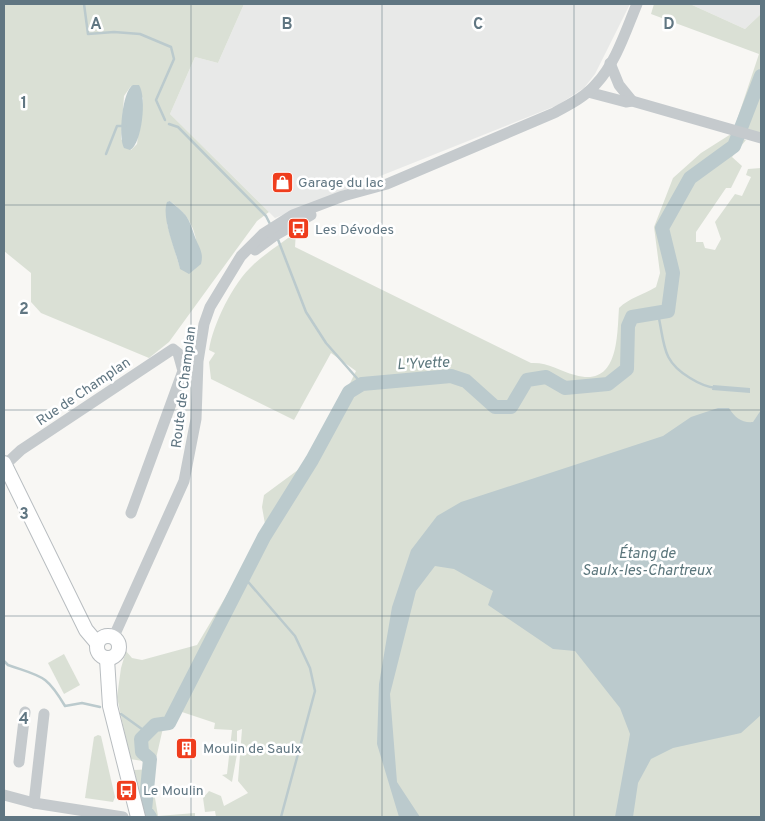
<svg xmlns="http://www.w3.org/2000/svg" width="765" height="821" viewBox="0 0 765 821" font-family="Overpass,sans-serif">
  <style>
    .built { fill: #e8e9e8 }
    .green { fill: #dae0d5; fill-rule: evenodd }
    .water { fill: #bbcacd }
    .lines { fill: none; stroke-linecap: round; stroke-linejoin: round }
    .stream { stroke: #bbcacd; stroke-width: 2.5 }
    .river { stroke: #bbcacd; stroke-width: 14 }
    .major-casing { stroke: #b8bdc0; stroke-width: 16 }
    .minor { stroke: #c5cacd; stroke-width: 11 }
    .major { stroke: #fff; stroke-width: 14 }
    .grid { fill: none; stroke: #607682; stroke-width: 1; stroke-opacity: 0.55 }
    .labels { text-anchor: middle; stroke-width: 5; stroke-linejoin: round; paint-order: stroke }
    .poi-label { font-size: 14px; fill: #607682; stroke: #fff; text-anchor: start }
    .street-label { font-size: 14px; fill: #607682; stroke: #fff }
    .water-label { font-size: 15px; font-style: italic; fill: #5b767c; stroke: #fff }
    .grid-label { font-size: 16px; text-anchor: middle; font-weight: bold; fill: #607682; stroke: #fff; stroke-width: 5; stroke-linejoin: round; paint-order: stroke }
  </style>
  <rect width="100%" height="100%" fill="#f8f7f4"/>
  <!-- built -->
  <g class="built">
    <polygon points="244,4 630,4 595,74 584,88 558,105 275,218 170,114 195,57 218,63"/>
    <polygon points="690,4 761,4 761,14 745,29"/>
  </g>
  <!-- green -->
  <g class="green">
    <path d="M4,4H244L218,63L195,57L170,114L269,212L257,221L169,342L149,358L41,313L31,302V273L4,251ZM131,86L143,98L137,144L131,150L121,139L124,96ZM170,201C185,213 192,221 196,239L180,268L167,224Z"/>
    <polygon points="654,4 690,4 745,29 761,14 761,133 735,126 759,54 651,14"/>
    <path d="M731,134L746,140L732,157L742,166L731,188H726L696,232V242H703L705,248L715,250L721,239L715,222L735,194L742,196L751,177L746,175L748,169L761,168V817H216L215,811L205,812L203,798L209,791L221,796L224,806L248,793L238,781L242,729L237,731V754L232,782L222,775L227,774L232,730L214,729L215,723L173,709L163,728L155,763L130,759L117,697L121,668L126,651L132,658L142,660L197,645L259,541L265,524L262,507L264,495L306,464L323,438L356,371L331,353L294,420L211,379L209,362L215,353L209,350C213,324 233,283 253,265C267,252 282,243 296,232L295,247L531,363C548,362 559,371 575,375C619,388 617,336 619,308C629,298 643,295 656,287L660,273L654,227L673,178L701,153Z"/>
    <polygon points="64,654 80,685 64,694 48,663"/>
    <polygon points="98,735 101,736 115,797 113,802 85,798 94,737"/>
    <polygon points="154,769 153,786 158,816 195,813 195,817 144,817 134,780 136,779 134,770"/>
  </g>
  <!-- water -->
  <g class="water">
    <path d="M133,85H139C147,97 142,144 130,150L124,148C118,138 122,91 133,85Z"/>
    <path d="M170,201C188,216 188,216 195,237C199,248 204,252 201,264L189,274L180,269C176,251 161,218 167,202Z"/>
    <polygon points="713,385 750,388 750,393 712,390"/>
    <path d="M718,408H729C735,418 742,423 753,422L761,410V715L741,733L673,748L651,759L638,783L633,817H615L630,734L620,708L575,651L553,649L488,605L493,591L454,569L435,566L416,591L390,694L397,782L420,817H399L377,744L379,684L392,607L411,550L437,516L461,502L663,436L691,417Z"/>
  </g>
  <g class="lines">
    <!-- stream -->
    <g class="stream">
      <polyline points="84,4 88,34 114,32 140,34 171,47 174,59 156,100 165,120"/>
      <polyline points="169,124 178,127 266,216 271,226"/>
      <polyline points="106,154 117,126 125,126"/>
      <polyline points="277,237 306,312 326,343 362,384"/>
      <path d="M658,314C665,344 661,361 690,378C698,383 706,387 716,388"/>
      <polyline points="243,576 295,636 310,668 315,691 281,817"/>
      <path d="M4,661L8,665C42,677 46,674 65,706L82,703L100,707"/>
      <polyline points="121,714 146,732"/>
    </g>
    <!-- river -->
    <polyline class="river" points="150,817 145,810 150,759 142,752 141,739 155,725 169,723 264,537 312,460 349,392 362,384 451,376 466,381 495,407 511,407 527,380 546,377 565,388 608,384 627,369 628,326 632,317 668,311 673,273 662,228 690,178 734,146 761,76"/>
    <defs>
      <g id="major">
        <polyline points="4,463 86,630 97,643"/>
        <circle cx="108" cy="647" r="11"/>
        <polyline points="107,659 110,706 138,817"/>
      </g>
    </defs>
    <!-- major casing -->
    <use href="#major" class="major-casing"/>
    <!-- minor -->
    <g class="minor">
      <polyline points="610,63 619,85 632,101"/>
      <polyline points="588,92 626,102 632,101 761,138"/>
      <polyline points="255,250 274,236 311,215"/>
      <polyline points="6,464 21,450 173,349 178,353 183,371 131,513"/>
      <path d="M111,637L115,634L184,481L196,419L198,361L204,324L210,307L241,256L263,234L293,215L343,196L387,184L554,113C569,105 585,97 596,84C616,63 626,30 637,4"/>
      <polyline points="19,762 25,712"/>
      <polyline points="4,795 34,803 123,817"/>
      <polyline points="34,803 44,714"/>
    </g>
    <!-- major -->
    <use href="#major" class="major"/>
  </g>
  <!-- grid -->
  <path class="grid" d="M191,4V817M382,4V817M574,4V817M4,205H761M4,410H761M4,616H761"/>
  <!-- icons -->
  <defs>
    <symbol id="shop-square" viewBox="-11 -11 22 22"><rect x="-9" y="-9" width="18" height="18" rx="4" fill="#ef3d1d" stroke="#fff"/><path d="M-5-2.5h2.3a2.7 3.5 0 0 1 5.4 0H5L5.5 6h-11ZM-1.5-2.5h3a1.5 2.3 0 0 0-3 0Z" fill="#fff"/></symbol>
    <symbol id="bus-square" viewBox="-11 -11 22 22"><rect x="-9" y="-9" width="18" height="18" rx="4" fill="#ef3d1d" stroke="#fff"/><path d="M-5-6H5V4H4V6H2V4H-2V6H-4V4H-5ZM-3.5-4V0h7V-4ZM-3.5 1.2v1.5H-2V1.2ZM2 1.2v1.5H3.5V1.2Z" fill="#fff"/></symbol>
    <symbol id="building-square" viewBox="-11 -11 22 22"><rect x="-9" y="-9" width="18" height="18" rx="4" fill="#ef3d1d" stroke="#fff"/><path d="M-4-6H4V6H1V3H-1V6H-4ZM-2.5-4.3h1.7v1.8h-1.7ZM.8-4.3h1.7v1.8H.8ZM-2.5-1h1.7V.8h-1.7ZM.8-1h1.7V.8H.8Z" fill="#fff"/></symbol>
  </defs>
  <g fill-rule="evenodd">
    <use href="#shop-square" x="270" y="170" width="25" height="25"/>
    <use href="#bus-square" x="286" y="216" width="25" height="25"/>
    <use href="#building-square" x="174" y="736" width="25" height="25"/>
    <use href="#bus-square" x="114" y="778" width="25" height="25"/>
  </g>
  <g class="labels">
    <!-- poi labels -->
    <g class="poi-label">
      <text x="298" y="187">Garage du lac</text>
      <text x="315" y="234">Les Dévodes</text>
      <text x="203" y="753">Moulin de Saulx</text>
      <text x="143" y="795">Le Moulin</text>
    </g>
    <!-- street labels -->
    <g class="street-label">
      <text transform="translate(183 387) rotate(-83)" y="5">Route de Champlan</text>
      <text transform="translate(83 391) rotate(-34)" y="5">Rue de Champlan</text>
    </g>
    <!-- water labels -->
    <g class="water-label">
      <text transform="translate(423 363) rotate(-3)" y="5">L'Yvette</text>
      <text x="647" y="558">Étang de<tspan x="647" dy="17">Saulx-les-Chartreux</tspan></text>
    </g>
  </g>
  <g class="grid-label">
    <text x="96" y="29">A</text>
    <text x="287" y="29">B</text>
    <text x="478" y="29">C</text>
    <text x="669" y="29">D</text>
    <text x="24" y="108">1</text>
    <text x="24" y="314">2</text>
    <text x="24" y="519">3</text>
    <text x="24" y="724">4</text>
  </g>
  <!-- border -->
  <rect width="765" height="821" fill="none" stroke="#607682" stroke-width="10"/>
</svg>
